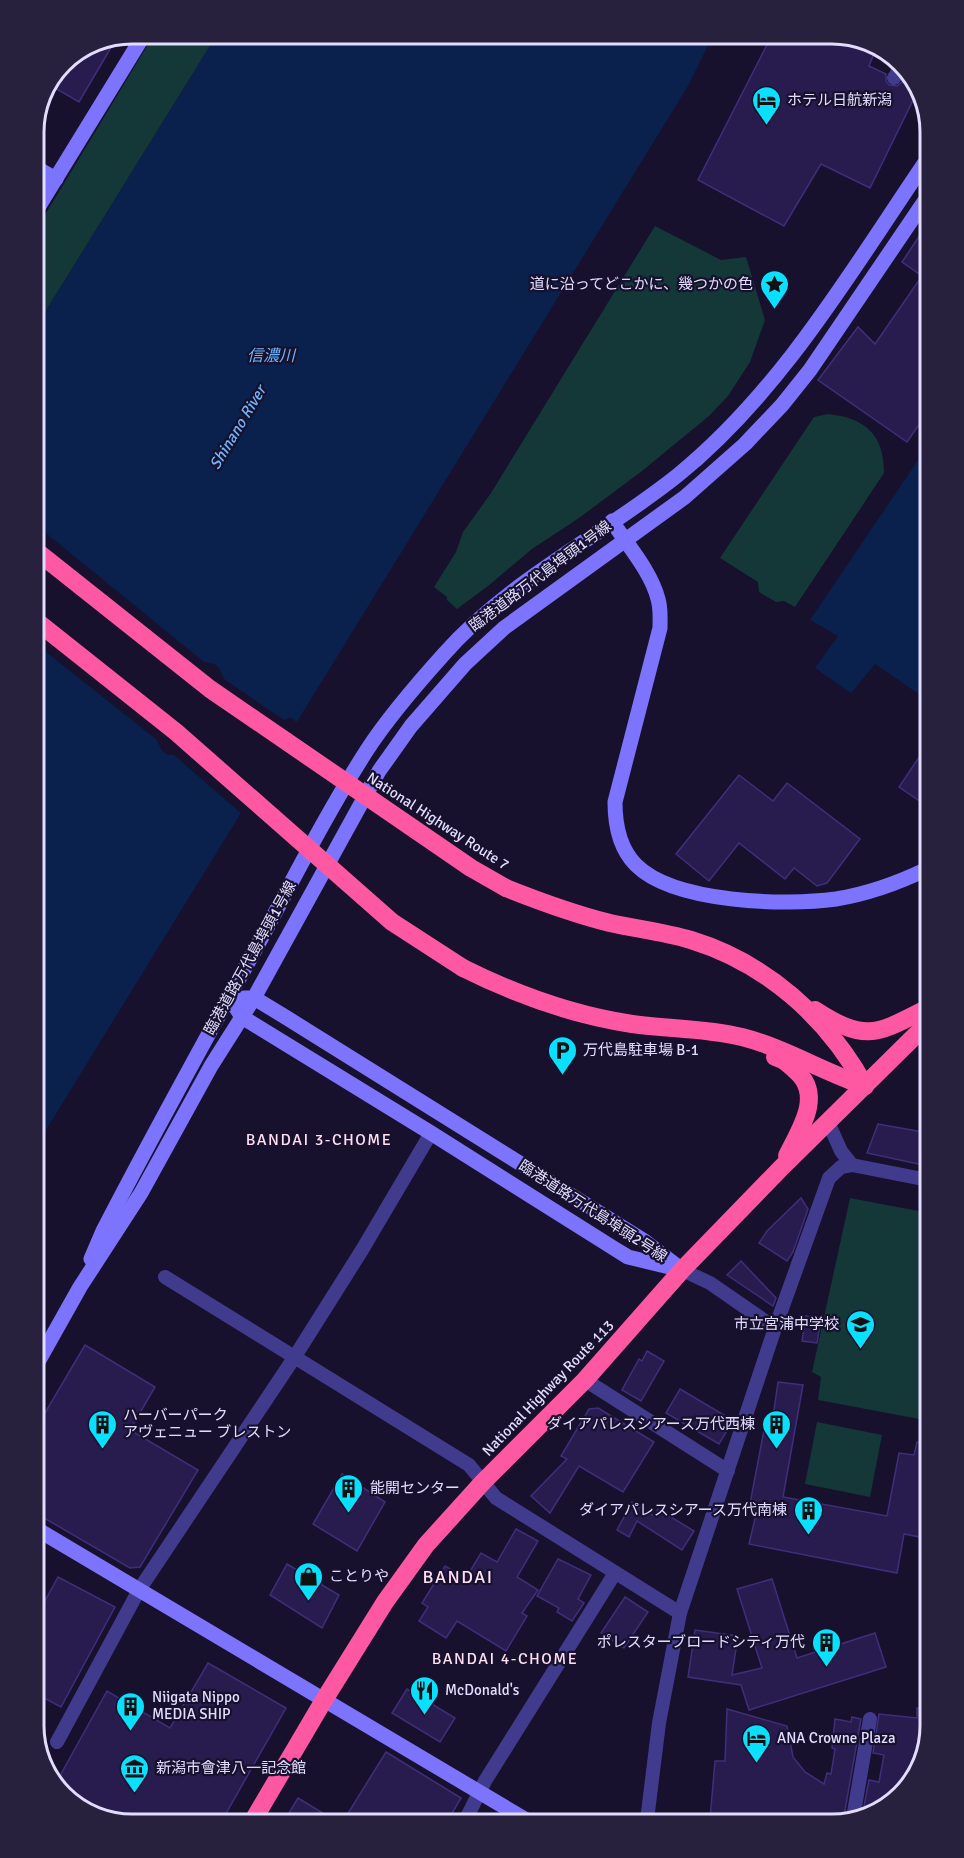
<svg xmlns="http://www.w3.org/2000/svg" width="964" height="1858" viewBox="0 0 964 1858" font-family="Signika,'Noto Sans JP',sans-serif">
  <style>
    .green { fill: #143737 }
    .water { fill: #0a204d }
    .pier { fill: #17112d }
    .building { fill: #281c4f; stroke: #3f2e7b; stroke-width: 1.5 }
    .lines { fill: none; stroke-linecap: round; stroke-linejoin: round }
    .street { stroke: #403b8d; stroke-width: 14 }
    .secondary { stroke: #7c74ff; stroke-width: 15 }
    .highway { stroke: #ff58a3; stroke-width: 18 }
    .highway-bridge { stroke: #ff58a3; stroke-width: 18 }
    .labels { text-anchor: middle; stroke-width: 4.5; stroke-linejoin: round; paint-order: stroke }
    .poi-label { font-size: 15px; fill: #e2ddff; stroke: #17112d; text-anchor: start }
    .street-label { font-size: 15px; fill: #e2ddff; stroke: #17112d }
    .water-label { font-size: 16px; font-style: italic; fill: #6bb6ff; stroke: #17112d }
    .neighbourhood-label { font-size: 16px; letter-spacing: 1.5px; fill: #ffdff2; stroke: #17112d }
    .quarter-label { font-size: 18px; letter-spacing: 1.5px; fill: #ffdff2; stroke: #17112d }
    .rim { fill: none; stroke: #e2ddff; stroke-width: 3 }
  </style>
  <rect width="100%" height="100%" fill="#17112d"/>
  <!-- green -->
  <g class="green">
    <polygon points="155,33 218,33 34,330 34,233"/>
    <polygon points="655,226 721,260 746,257 765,320 750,362 728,396 709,416 642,471 579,518 532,549 488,586 457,609 447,600 447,597 434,587 456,552 463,532 491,493"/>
    <path d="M828,414C865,418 884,434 884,473L795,607L784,601L776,602L759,592L758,582L720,558L814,417Z"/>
    <polygon points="850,1198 929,1213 930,1421 818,1400 821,1377 812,1372"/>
    <polygon points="817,1422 882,1435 870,1497 805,1484"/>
  </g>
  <!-- water -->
  <g class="water">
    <polygon points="218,33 714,33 688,86 38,1143 34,330"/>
    <polygon points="925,450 926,699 875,664 851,693 815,668 838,636 810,620"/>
  </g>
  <!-- pier -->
  <polygon class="pier" points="35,519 42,522 47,534 204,662 214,664 219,668 224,679 284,720 290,717 299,724 243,815 174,755 168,755 162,751 157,740 36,644"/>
  <!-- building -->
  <g class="building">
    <polygon points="773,33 840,33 856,39 875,51 869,66 886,74 886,81 889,85 897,86 902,82 918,90 870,188 821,164 784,226 698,180"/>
    <polygon points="116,39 79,102 55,88 65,71 59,68 62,62"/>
    <polygon points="924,229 925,416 907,442 818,380 858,327 875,344 922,276 902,262"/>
    <polygon points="926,747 927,794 921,802 899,787"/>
    <polygon points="739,775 773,801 787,783 860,839 827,883 817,886 794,868 785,879 739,843 709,881 676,854"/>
    <polygon points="878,1124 928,1133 928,1166 867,1153"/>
    <polygon points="801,1198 808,1209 793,1252 787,1261 759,1243 767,1231"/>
    <polygon points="741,1261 776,1298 773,1306 727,1275"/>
    <polygon points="806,1316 821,1319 817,1343 802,1341"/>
    <polygon points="85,1345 155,1387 130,1430 198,1470 140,1567 130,1568 39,1515 39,1423"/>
    <polygon points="647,1351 664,1361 641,1401 622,1390 639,1359 642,1361"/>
    <polygon points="778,1382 803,1385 783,1497 887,1516 899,1453 914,1455 917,1442 930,1444 930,1539 904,1534 897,1573 749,1544 757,1510 749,1509 764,1430 771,1431"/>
    <polygon points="680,1389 724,1415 722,1419 731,1424 719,1444 666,1413"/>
    <polygon points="598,1408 654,1442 623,1492 579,1466 550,1513 531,1496 567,1459 561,1456 589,1409"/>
    <polygon points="342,1474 385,1502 357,1551 313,1524"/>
    <polygon points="632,1502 654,1516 658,1509 694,1531 682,1550 637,1521 629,1537 617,1530"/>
    <polygon points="516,1529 538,1541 517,1577 538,1590 522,1613 527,1616 506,1651 457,1621 446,1638 419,1621 428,1607 422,1603 445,1566 466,1578 481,1553 497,1562"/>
    <polygon points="558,1559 591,1575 578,1599 584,1603 572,1621 557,1612 559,1608 537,1596"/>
    <polygon points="287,1564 339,1595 322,1628 270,1595"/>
    <polygon points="58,1577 115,1607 61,1707 40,1696 40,1610"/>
    <polygon points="772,1579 797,1658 875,1633 886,1667 749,1710 741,1685 688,1677 695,1630 738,1636 732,1675 762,1668 737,1589"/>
    <polygon points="625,1597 648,1612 624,1648 601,1633"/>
    <polygon points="208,1663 286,1708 220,1824 125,1825 112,1820 63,1791 61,1774 107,1691 170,1728"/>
    <polygon points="407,1689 455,1718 440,1742 392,1713"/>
    <polygon points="917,1708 931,1710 931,1727 914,1782 871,1817 862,1817 869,1780 879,1782 884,1755 873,1753 879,1714 917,1718"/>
    <polygon points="727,1709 787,1726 793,1757 805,1772 824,1784 827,1773 831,1774 835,1749 832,1748 835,1719 851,1722 852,1717 861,1719 844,1816 830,1815 830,1818 710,1819 715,1761 725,1761"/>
    <polygon points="386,1752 461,1798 447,1822 342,1823"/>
    <polygon points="298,1798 339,1823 283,1823"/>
  </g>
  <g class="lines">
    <!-- street -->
    <g class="street">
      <polyline points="894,78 902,66"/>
      <polyline points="828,1122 841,1151 852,1165"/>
      <polyline points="682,1270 710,1283 775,1328"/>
      <polyline points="165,1277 469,1465 496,1498 680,1613"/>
      <polyline points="585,1380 728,1471"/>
      <polyline points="57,1742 139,1590 294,1358 362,1250 431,1133"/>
      <polyline points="853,1818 870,1719"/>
      <polyline points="647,1820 659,1723 680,1613 775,1328 829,1178 841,1167 852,1165 928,1180"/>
      <polyline points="465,1821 485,1781 615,1573"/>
    </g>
    <!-- secondary -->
    <g class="secondary">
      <polyline points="33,166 56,179"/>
      <polyline points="34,214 145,33"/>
      <path d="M612,521C627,545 651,571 658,599C661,609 660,618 660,628L615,802C615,825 619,848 636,865C674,903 785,906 836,899C867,894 898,883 927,869"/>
      <polyline points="229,997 242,1017 431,1133 615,1249 628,1257 682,1270"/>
      <polyline points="244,998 254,998 287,1018 643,1240 677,1266"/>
      <path d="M91,1259L103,1231C152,1136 204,1042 256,948C292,882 326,814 367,750C389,716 417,684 444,654C509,580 602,536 678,475C781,391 850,273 924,164"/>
      <polyline points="39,1360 80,1287 141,1193 211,1066 254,998 379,771 411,726 465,664 504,628 685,497 745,444 782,405 810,370 924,202"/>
      <polyline points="40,1531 528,1821"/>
    </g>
    <!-- highway -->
    <g class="highway">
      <path d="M506,888C541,902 574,914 610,923C637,929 664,932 691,940C766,963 827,1017 865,1086"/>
      <path d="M463,968C517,995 572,1015 632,1024C669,1029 706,1028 742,1037C785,1048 823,1072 865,1086"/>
      <path d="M815,1010C866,1043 877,1034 928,1008"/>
      <path d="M775,1057C785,1060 791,1066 798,1073C823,1097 799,1131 787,1156"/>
      <polyline points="251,1824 324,1700 385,1602 426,1545 483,1482 585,1380 682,1270 781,1168 928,1023"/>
    </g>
    <!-- highway-bridge -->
    <g class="highway-bridge">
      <polyline points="35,550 210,689 471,868 506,888"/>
      <polyline points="35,620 176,732 392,922 463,968"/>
    </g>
  </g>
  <!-- icons -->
  <defs>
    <symbol id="hotel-pin" viewBox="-11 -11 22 30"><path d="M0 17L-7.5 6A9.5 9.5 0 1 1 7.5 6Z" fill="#09dfff" stroke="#17112d"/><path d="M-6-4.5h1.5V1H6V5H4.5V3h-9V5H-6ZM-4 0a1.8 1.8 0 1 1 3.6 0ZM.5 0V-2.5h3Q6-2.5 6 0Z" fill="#111"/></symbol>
    <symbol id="sight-pin" viewBox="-11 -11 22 30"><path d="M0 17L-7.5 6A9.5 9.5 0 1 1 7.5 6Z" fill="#09dfff" stroke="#17112d"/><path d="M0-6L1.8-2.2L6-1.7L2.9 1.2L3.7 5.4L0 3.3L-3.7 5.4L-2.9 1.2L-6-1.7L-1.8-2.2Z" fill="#111"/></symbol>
    <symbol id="parking-pin" viewBox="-11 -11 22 30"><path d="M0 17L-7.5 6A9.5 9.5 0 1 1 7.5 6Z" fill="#09dfff" stroke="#17112d"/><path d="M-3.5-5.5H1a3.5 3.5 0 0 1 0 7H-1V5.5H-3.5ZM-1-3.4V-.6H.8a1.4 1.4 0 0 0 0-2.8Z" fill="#111"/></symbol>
    <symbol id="school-pin" viewBox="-11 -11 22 30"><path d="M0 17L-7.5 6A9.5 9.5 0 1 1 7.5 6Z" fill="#09dfff" stroke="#17112d"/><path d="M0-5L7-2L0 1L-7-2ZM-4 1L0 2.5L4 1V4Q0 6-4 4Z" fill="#111"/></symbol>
    <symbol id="building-pin" viewBox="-11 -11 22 30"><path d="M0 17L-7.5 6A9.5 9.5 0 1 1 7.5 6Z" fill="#09dfff" stroke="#17112d"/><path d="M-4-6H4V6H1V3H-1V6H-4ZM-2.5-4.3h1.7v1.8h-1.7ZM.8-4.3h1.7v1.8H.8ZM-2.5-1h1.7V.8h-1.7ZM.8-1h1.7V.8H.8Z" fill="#111"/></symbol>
    <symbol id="shop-pin" viewBox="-11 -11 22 30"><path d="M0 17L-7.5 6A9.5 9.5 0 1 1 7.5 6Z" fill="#09dfff" stroke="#17112d"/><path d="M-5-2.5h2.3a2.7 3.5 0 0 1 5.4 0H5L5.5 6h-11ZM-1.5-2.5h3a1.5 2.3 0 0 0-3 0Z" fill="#111"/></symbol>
    <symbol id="restaurant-pin" viewBox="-11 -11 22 30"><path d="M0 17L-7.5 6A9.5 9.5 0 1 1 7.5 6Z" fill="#09dfff" stroke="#17112d"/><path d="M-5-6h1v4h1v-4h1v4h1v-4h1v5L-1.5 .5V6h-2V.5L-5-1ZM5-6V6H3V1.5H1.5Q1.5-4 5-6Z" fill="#111"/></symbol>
    <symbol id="museum-pin" viewBox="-11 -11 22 30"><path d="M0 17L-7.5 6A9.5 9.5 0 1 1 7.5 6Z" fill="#09dfff" stroke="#17112d"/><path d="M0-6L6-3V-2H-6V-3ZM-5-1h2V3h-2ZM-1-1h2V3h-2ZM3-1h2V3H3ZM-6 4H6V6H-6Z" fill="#111"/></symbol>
  </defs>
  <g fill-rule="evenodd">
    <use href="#hotel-pin" x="750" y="84" width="33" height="45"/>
    <use href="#sight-pin" x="758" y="268" width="33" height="45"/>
    <use href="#parking-pin" x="546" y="1034" width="33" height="45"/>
    <use href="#school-pin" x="844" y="1308" width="33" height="45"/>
    <use href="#building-pin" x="86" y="1408" width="33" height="45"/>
    <use href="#building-pin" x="760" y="1408" width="33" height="45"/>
    <use href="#building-pin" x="332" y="1472" width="33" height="45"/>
    <use href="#building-pin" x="792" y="1494" width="33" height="45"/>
    <use href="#shop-pin" x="292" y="1560" width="33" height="45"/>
    <use href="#building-pin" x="810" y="1626" width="33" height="45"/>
    <use href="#restaurant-pin" x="408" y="1674" width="33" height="45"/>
    <use href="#building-pin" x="114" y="1690" width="33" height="45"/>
    <use href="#hotel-pin" x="740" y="1722" width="33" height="45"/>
    <use href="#museum-pin" x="118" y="1752" width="33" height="45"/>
  </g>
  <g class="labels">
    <!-- poi labels -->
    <g class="poi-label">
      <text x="787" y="105">ホテル日航新潟</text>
      <text x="753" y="289" text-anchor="end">道に沿ってどこかに、幾つかの色</text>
      <text x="583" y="1055">万代島駐車場 B-1</text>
      <text x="839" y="1329" text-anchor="end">市立宮浦中学校</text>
      <text x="123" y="1420">ハーバーパーク<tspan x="123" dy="17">アヴェニュー ブレストン</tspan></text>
      <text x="755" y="1429" text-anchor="end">ダイアパレスシアース万代西棟</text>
      <text x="370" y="1493">能開センター</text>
      <text x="787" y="1515" text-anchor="end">ダイアパレスシアース万代南棟</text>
      <text x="329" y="1581">ことりや</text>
      <text x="805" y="1647" text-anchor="end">ポレスターブロードシティ万代</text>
      <text x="445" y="1695">McDonald's</text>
      <text x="152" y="1702">Niigata Nippo<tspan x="152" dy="17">MEDIA SHIP</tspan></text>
      <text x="777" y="1743">ANA Crowne Plaza</text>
      <text x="156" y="1773">新潟市會津八一記念館</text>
    </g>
    <!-- street labels -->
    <g class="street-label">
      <text transform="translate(540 576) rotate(-37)" y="5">臨港道路万代島埠頭1号線</text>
      <text transform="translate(438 821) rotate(33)" y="5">National Highway Route 7</text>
      <text transform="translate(250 958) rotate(-61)" y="5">臨港道路万代島埠頭1号線</text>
      <text transform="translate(593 1211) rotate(33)" y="5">臨港道路万代島埠頭2号線</text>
      <text transform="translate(548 1388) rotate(-46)" y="5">National Highway Route 113</text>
    </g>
    <!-- water labels -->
    <g class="water-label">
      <text x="271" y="361">信濃川</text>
      <text transform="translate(237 427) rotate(-59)" y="6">Shinano River</text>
    </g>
    <!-- neighbourhood labels -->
    <g class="neighbourhood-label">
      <text x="319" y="1145">BANDAI 3-CHOME</text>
      <text x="505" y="1664">BANDAI 4-CHOME</text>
    </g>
    <!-- quarter labels -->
    <g class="quarter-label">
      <text x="458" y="1583">BANDAI</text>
    </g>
  </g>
  <!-- crop -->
  <path d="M0 0H964V1858H0ZM132 44H832A88 88 0 0 1 920 132V1726A88 88 0 0 1 832 1814H132A88 88 0 0 1 44 1726V132A88 88 0 0 1 132 44Z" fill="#27213e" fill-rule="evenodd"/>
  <path class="rim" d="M132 44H832A88 88 0 0 1 920 132V1726A88 88 0 0 1 832 1814H132A88 88 0 0 1 44 1726V132A88 88 0 0 1 132 44Z"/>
</svg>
